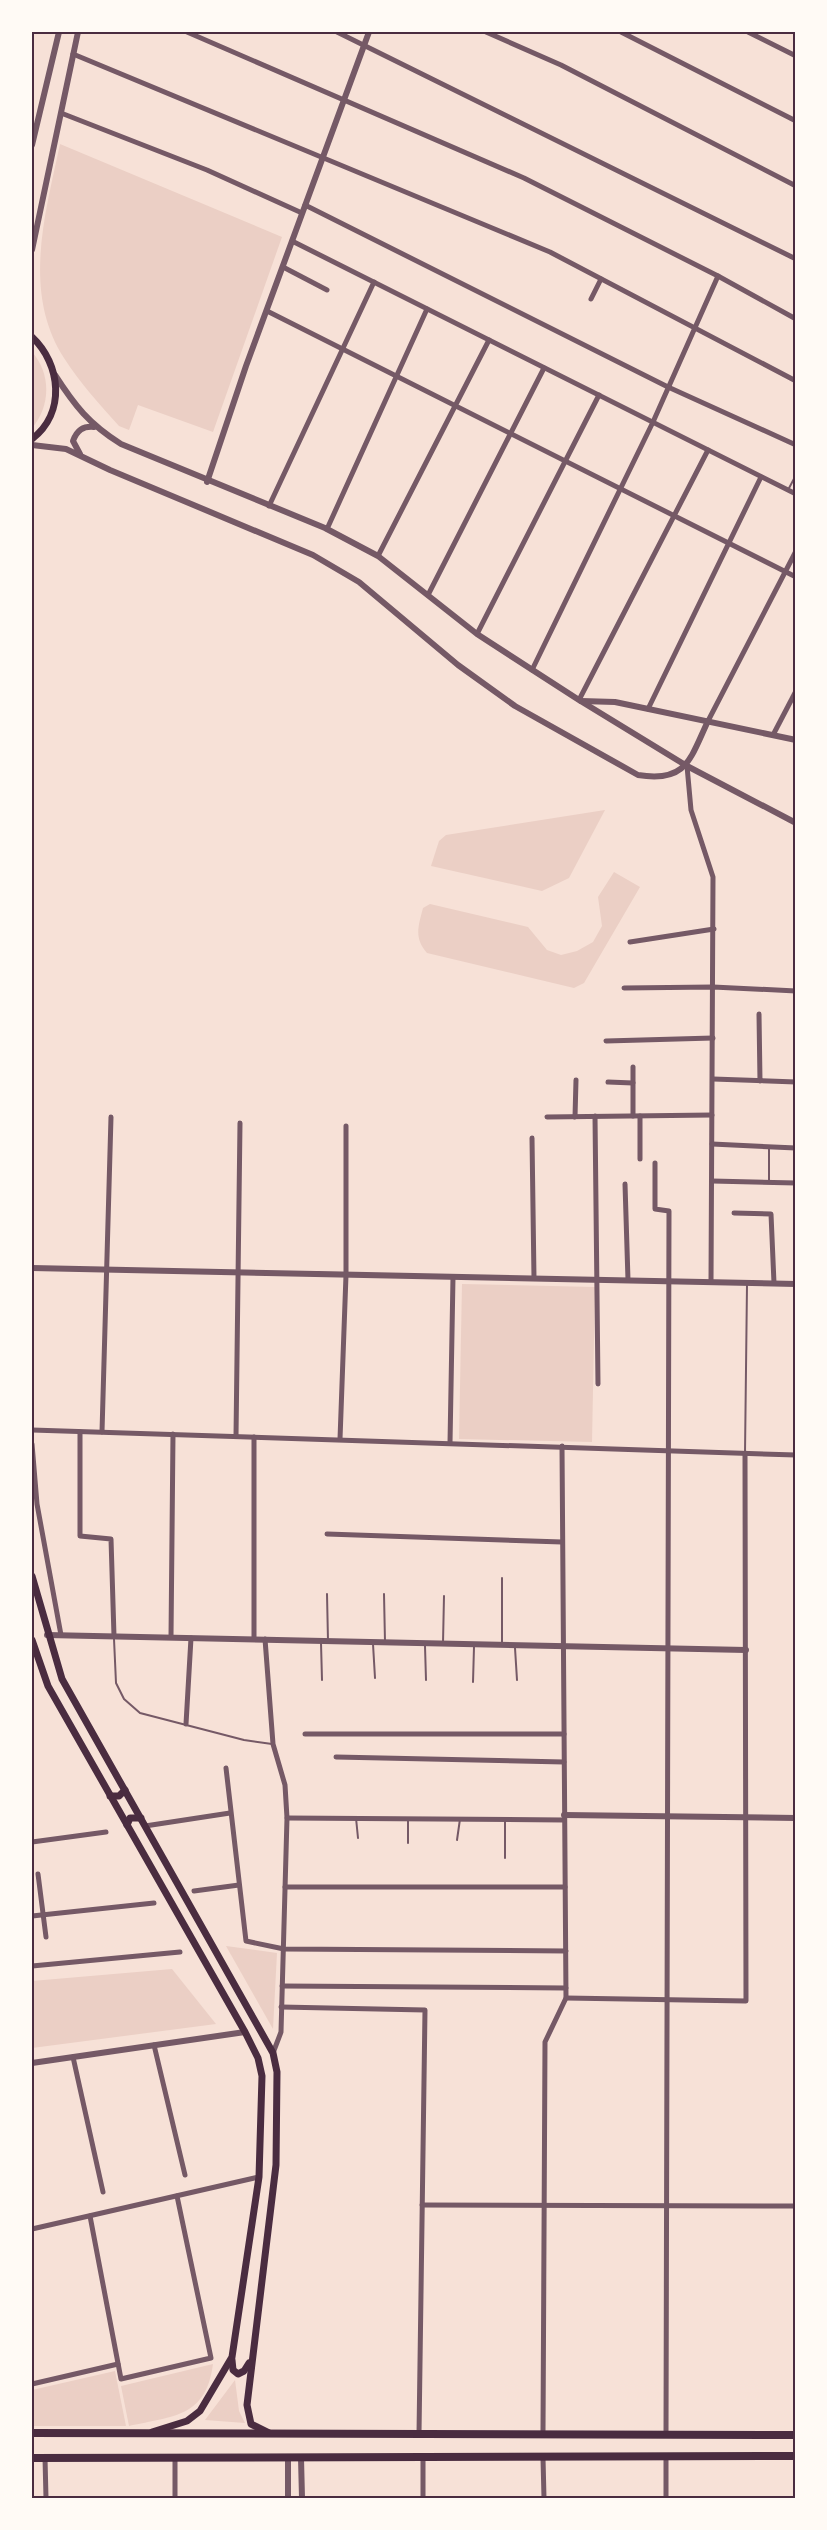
<svg xmlns="http://www.w3.org/2000/svg" width="827" height="2530" viewBox="0 0 827 2530" font-family="'Fira Sans',sans-serif">
  <style>
    .green { fill: #ebcfc5 }
    .lines { fill: none; stroke-linecap: round; stroke-linejoin: round }
    .service { stroke: #755966; stroke-width: 2 }
    .minor { stroke: #755966; stroke-width: 5 }
    .tertiary { stroke: #755966; stroke-width: 6 }
    .secondary { stroke: #4a2c40; stroke-width: 7 }
    .primary { stroke: #4a2c40; stroke-width: 8 }
    .neatline { fill: none; stroke: #4a2c40; stroke-width: 2 }
  </style>
  <rect width="100%" height="100%" fill="#f7e1d7"/>
  <!-- green -->
  <g class="green">
    <path d="M60,144L282,237L213,432L138,405L129,430L119,426C100,405 80,383 64,358C22,292 45,215 60,144Z"/>
    <path d="M32,352C51,373 51,406 32,428Z"/>
    <polygon points="605,810 569,878 542,891 431,866 439,841 446,835"/>
    <path d="M614,872L640,887L584,983L574,988L427,953C414,938 418,927 423,908L430,904L528,927L547,950L561,955L577,951L593,942L602,926L598,897Z"/>
    <polygon points="462,1284 595,1287 592,1442 459,1439"/>
    <polygon points="226,1946 277,1953 273,2029"/>
    <polygon points="172,1969 216,2024 32,2048 32,1981"/>
    <path d="M213,2364C206,2417 174,2416 129,2426L121,2386Z"/>
    <polygon points="115,2371 126,2426 32,2426 32,2390"/>
    <polygon points="235,2380 239,2411 245,2423 205,2420"/>
  </g>
  <g class="lines">
    <!-- service -->
    <g class="service">
      <polyline points="788,490 796,475"/>
      <polyline points="769,1180 769,1147"/>
      <polyline points="745,1453 747,1285"/>
      <polyline points="327,1594 328,1641"/>
      <polyline points="384,1594 385,1642"/>
      <polyline points="114,1639 116,1683 124,1699 140,1713 244,1740 272,1744"/>
      <polyline points="321,1643 322,1680"/>
      <polyline points="443,1643 444,1596"/>
      <polyline points="373,1644 375,1678"/>
      <polyline points="502,1644 502,1578"/>
      <polyline points="425,1646 426,1680"/>
      <polyline points="515,1648 517,1680"/>
      <polyline points="473,1682 474,1647"/>
      <polyline points="356,1818 358,1838"/>
      <polyline points="408,1819 408,1843"/>
      <polyline points="457,1840 460,1819"/>
      <polyline points="505,1858 505,1820"/>
    </g>
    <!-- minor -->
    <g class="minor">
      <polyline points="187,32 524,178 718,276 796,319"/>
      <polyline points="337,32 796,259"/>
      <polyline points="486,32 561,65 796,186"/>
      <polyline points="621,32 796,121"/>
      <polyline points="748,32 796,56"/>
      <polyline points="73,54 550,252 796,381"/>
      <polyline points="61,113 207,170 302,213"/>
      <polyline points="305,205 668,387 796,445"/>
      <polyline points="292,241 796,494"/>
      <polyline points="283,267 327,290"/>
      <polyline points="591,299 601,279"/>
      <polyline points="267,311 796,577"/>
      <polyline points="269,506 374,282"/>
      <polyline points="327,529 427,309"/>
      <polyline points="378,556 489,340"/>
      <polyline points="428,595 544,368"/>
      <polyline points="477,634 599,395"/>
      <polyline points="532,670 653,422 718,276"/>
      <polyline points="579,700 708,450"/>
      <polyline points="648,709 761,477"/>
      <polyline points="708,721 796,551"/>
      <polyline points="773,735 796,691"/>
      <polyline points="687,766 691,810 713,877 711,1282"/>
      <polyline points="630,942 714,929"/>
      <polyline points="624,988 713,987 796,991"/>
      <polyline points="759,1014 760,1081"/>
      <polyline points="606,1041 713,1038"/>
      <polyline points="633,1067 633,1116"/>
      <polyline points="713,1079 796,1082"/>
      <polyline points="608,1082 633,1083"/>
      <polyline points="595,1116 598,1384"/>
      <polyline points="547,1117 712,1115"/>
      <polyline points="575,1117 576,1080"/>
      <polyline points="532,1138 534,1278"/>
      <polyline points="712,1144 796,1148"/>
      <polyline points="640,1159 640,1116"/>
      <polyline points="655,1163 655,1209 669,1211 666,2434"/>
      <polyline points="712,1181 796,1183"/>
      <polyline points="625,1184 628,1280"/>
      <polyline points="734,1213 771,1214 774,1283"/>
      <polyline points="32,1430 796,1455"/>
      <polyline points="80,1432 80,1536 111,1539 114,1636"/>
      <polyline points="102,1432 111,1117"/>
      <polyline points="236,1436 240,1123"/>
      <polyline points="340,1439 346,1275 346,1126"/>
      <polyline points="450,1443 453,1277"/>
      <polyline points="32,1444 37,1504 61,1635"/>
      <polyline points="327,1534 562,1542"/>
      <polyline points="171,1637 173,1434"/>
      <polyline points="254,1639 254,1437"/>
      <polyline points="265,1639 273,1744 285,1785 287,1818 281,2032 273,2053"/>
      <polyline points="186,1724 191,1638"/>
      <polyline points="305,1734 564,1734"/>
      <polyline points="336,1757 564,1762"/>
      <polyline points="226,1768 246,1941 284,1949 566,1951"/>
      <polyline points="287,1818 564,1820"/>
      <polyline points="145,1826 230,1813"/>
      <polyline points="32,1842 106,1832"/>
      <polyline points="38,1874 46,1937"/>
      <polyline points="285,1887 565,1887"/>
      <polyline points="194,1891 239,1885"/>
      <polyline points="32,1916 154,1903"/>
      <polyline points="32,1966 180,1952"/>
      <polyline points="282,1986 566,1988"/>
      <polyline points="566,1998 746,2001 745,1453"/>
      <polyline points="281,2007 425,2010 419,2434"/>
      <polyline points="154,2045 185,2175"/>
      <polyline points="73,2057 103,2192"/>
      <polyline points="422,2205 796,2206"/>
      <polyline points="90,2216 121,2379 211,2358 177,2196"/>
      <polyline points="32,2229 259,2177"/>
      <polyline points="32,2384 118,2364"/>
      <polyline points="543,2434 545,2042 566,1998 562,1446"/>
      <polyline points="666,2456 666,2498"/>
      <polyline points="45,2458 46,2498"/>
      <polyline points="175,2458 175,2498"/>
      <polyline points="423,2458 423,2498"/>
      <polyline points="543,2458 544,2498"/>
    </g>
    <!-- tertiary -->
    <g class="tertiary">
      <polyline points="32,145 59,32"/>
      <polyline points="32,250 78,32"/>
      <path d="M55,375C75,406 89,424 121,444L325,528L378,556L477,634L579,700L687,766L796,823"/>
      <path d="M32,445L66,449L110,470L313,555L359,582L458,665L515,706L638,775C687,783 690,759 708,721"/>
      <path d="M80,454L73,441C77,430 83,426 94,427"/>
      <polyline points="207,482 246,366 369,32"/>
      <polyline points="581,701 615,702 796,740"/>
      <polyline points="32,1268 796,1284"/>
      <polyline points="47,1635 746,1650"/>
      <polyline points="564,1815 796,1818"/>
      <polyline points="32,2063 245,2032"/>
      <polyline points="288,2458 288,2498"/>
      <polyline points="301,2458 302,2498"/>
    </g>
    <!-- secondary -->
    <g class="secondary">
      <path d="M32,337C61,364 66,413 32,439"/>
      <polyline points="32,1576 62,1679 273,2053 277,2072 276,2165 247,2405 251,2424 269,2433"/>
      <polyline points="32,1640 48,1686 245,2032 258,2058 262,2076 259,2177 232,2357 200,2411 187,2421 152,2432"/>
      <polyline points="110,1796 119,1796 125,1790"/>
      <polyline points="127,1825 130,1818 141,1818"/>
      <polyline points="232,2360 233,2370 238,2374 244,2371 249,2363"/>
    </g>
    <!-- primary -->
    <g class="primary">
      <polyline points="32,2433 796,2435"/>
      <polyline points="32,2458 796,2456"/>
    </g>
  </g>
  <!-- border -->
  <rect width="827" height="2530" fill="none" stroke="#fffaf5" stroke-width="66"/>
  <rect x="33" y="33" width="761" height="2464" class="neatline"/>
</svg>
